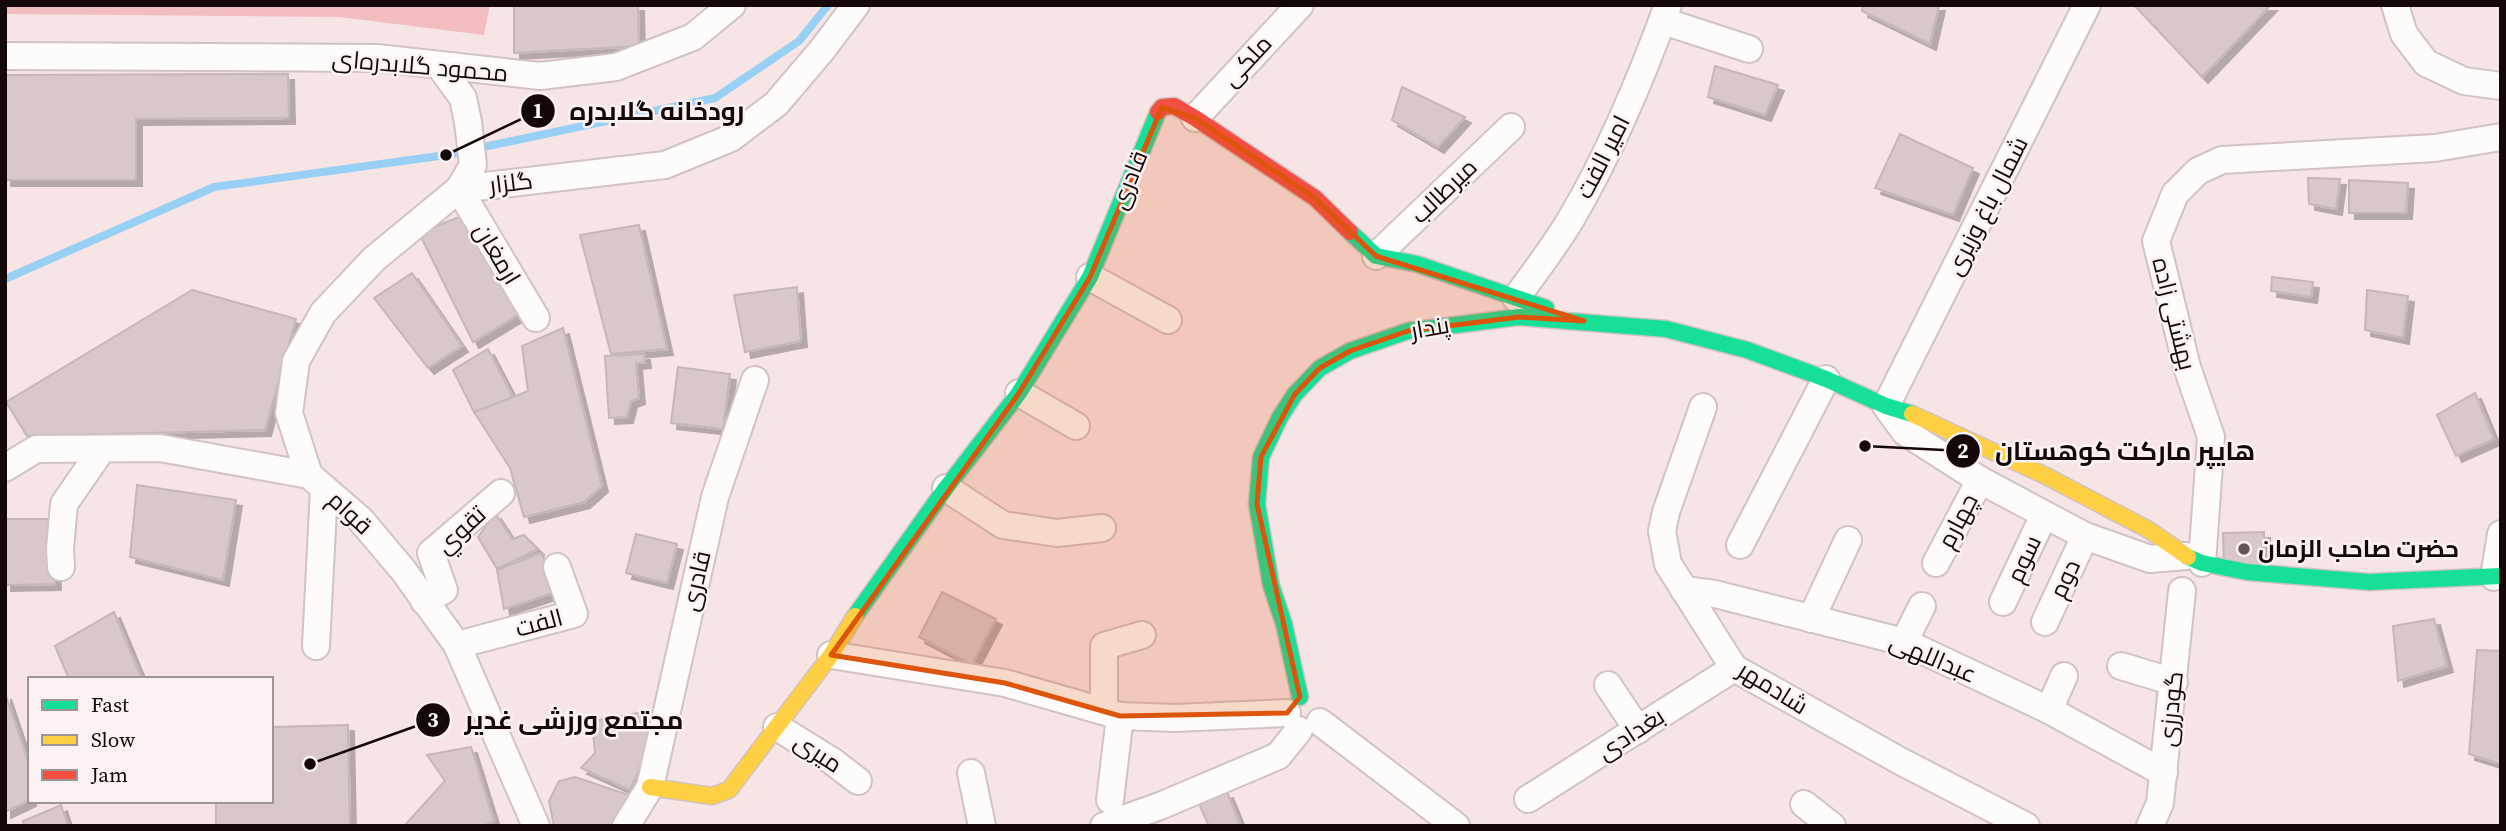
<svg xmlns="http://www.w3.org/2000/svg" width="2506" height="831" viewBox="0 0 2506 831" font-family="'Source Serif 4',Cairo,serif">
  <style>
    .green { fill: #f2bdc0 }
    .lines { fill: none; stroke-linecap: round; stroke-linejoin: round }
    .stream { stroke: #98d0f5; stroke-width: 8 }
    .building { fill: #d8c8c9; stroke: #c5b6b7; stroke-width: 2; filter: url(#shadow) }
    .street-casing { stroke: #d1c2c3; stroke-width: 30 }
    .fast-casing { stroke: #d1c2c3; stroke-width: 19 }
    .slow-casing { stroke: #d1c2c3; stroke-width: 19 }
    .jam-casing { stroke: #d1c2c3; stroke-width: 19 }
    .street { stroke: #fefbfb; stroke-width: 26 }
    .fast { stroke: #16e098; stroke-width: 16 }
    .slow { stroke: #ffcf43; stroke-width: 16 }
    .jam { stroke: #f24e42; stroke-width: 16 }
    .marked { fill: #dd550c; fill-opacity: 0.2; stroke: #dd550c; stroke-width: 5; stroke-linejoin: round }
    .poi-dot { fill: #635556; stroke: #faf2f2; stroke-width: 2.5 }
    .labels { text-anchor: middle; stroke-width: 5; stroke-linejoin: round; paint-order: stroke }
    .street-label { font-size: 24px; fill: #140809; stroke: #faf2f2 }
    .poi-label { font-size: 24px; font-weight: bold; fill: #140809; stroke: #faf2f2; text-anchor: start }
    .leader { fill: none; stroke: #140809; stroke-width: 2.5 }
    .callout-dot { fill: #140809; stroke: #faf2f2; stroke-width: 2.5 }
    .mark-label { font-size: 21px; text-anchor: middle; font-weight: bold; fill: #fff }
    .callout-label { font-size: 26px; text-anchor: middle; font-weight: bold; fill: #140809; stroke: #faf2f2; stroke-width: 5; stroke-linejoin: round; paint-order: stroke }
  </style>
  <defs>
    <filter id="shadow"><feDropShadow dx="6" dy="6" stdDeviation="0" flood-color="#0004"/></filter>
  </defs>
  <rect width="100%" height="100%" fill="#f7e5e6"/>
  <!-- green -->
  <polygon class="green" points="5,5 490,5 484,35 339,17 5,14"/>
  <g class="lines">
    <!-- stream -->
    <polyline class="stream" points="5,279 214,187 446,155 715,98 799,41 828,5"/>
  </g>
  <!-- building -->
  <g class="building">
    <polygon points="514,5 638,5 639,46 514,53"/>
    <polygon points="1863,5 1939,5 1930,44 1862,11"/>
    <polygon points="2134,5 2271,5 2202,77"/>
    <polygon points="1715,66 1778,85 1765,115 1708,97"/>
    <polygon points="288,74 289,118 136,119 136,180 5,180 5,75"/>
    <polygon points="1402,87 1465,117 1438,147 1392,120"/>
    <polygon points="1900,134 1973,168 1953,215 1875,188"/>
    <polygon points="2308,178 2340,179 2336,209 2309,204"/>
    <polygon points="2349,180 2408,183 2406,213 2349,213"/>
    <polygon points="464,215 523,312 473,342 419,233"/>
    <polygon points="639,225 667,349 611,354 580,235"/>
    <polygon points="412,273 462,346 428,368 374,298"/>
    <polygon points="2272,277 2313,282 2311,297 2271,291"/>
    <polygon points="797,287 801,341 745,352 734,295"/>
    <polygon points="192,290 296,319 265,430 27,436 6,402"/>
    <polygon points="2367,290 2408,296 2403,338 2365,330"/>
    <polygon points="563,328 602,486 584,502 524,517 510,468 474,412 528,391 522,346"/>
    <polygon points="488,349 513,397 474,412 453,370"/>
    <polygon points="644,354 645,362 636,363 639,398 631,401 627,417 609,418 605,356"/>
    <polygon points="678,367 730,374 723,429 671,423"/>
    <polygon points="2475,393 2494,439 2456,456 2437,415"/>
    <polygon points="137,485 236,500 223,580 130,557"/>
    <polygon points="495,513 512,539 524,535 538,549 497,569 478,537"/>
    <polygon points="5,519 52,519 55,584 5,585"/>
    <polygon points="2264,532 2265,564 2224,566 2223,533"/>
    <polygon points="636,534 677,544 667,583 626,573"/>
    <polygon points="541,553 562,590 504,609 497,570"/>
    <polygon points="942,592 996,619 972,665 919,637"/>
    <polygon points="114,612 142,679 69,679 55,646"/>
    <polygon points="2434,619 2447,666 2398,681 2393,626"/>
    <polygon points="2477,650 2501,651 2501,764 2469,754"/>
    <polygon points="5,693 30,767 30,800 5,812"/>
    <polygon points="644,712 650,744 630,790 581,768 595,753 592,721"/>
    <polygon points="348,725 350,826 216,826 216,801 271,801 271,727"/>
    <polygon points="471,747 494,821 483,826 404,826 445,781 427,755"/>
    <polygon points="575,777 629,795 612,826 554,826 549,801 559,781"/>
    <polygon points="1227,792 1241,826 1209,826 1199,804"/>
    <polygon points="61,805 68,826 24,826 23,821"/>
  </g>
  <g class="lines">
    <defs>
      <g id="street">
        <polyline points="2087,5 1886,406 1905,432 1980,480 2085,536 2150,559 2186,556"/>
        <polyline points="2395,5 2404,34 2426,63 2464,81 2501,86"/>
        <polyline points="1663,21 1749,49"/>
        <polyline points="5,56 377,58 540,76 616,67 693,37 732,5"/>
        <polyline points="439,65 463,98 468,122 473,165 459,189"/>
        <polyline points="1195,118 1300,5"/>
        <polyline points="459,189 536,318"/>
        <polyline points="1376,256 1511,127"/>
        <polyline points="1090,277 1168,320"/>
        <path d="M1516,298C1535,272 1555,246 1571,219C1611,151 1641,79 1668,5"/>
        <polyline points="1019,393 1076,426"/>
        <polyline points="1703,407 1666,512 1662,531 1668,564 1734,668 1902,762 2026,826"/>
        <polyline points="5,468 36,449 160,448 309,475 360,519 403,570 457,645 536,826"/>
        <polyline points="309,475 289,413 296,361 323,313 374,259 459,189 665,165 731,138 776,104 822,50 856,5"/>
        <polyline points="946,488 1003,525 1057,533 1102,528"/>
        <polyline points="1740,545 1826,379"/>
        <polyline points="1936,563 1980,480"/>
        <polyline points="2202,563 2211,437 2187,367 2156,241 2175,194 2198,171 2222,160 2435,148 2501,137"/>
        <polyline points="61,567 60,549 64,504 102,449"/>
        <polyline points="2494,577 2501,534"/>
        <polyline points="1684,590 1715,594 1904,642 2049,710 2164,773"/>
        <polyline points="424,601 444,590 431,553 501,493"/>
        <polyline points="2003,602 2044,515"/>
        <polyline points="1811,619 1848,540"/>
        <polyline points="2045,622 2085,536"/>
        <polyline points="1904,642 1922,606"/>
        <polyline points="457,645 574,614 557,567"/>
        <polyline points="316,646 324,489"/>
        <polyline points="831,655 1005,683 1120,716 1175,718 1287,713"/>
        <polyline points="2121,666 2174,682"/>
        <polyline points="1608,685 1638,730"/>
        <polyline points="2049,710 2064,676"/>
        <polyline points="1104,711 1104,646 1142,635"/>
        <polyline points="1320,722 1456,826"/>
        <polyline points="777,727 832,761 858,781"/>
        <polyline points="971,773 982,826"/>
        <polyline points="1528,799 1734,668"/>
        <polyline points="1110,800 1120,716"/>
        <polyline points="1804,804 1832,826"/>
        <polyline points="626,826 650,787 715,497 755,380"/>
        <polyline points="1104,826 1160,806 1278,756 1299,730"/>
        <polyline points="2150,826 2160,803 2182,591"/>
      </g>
      <g id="fast">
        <polyline points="1350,232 1376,256 1417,264 1546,308"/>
        <polyline points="2188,557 2202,563 2247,572 2369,582 2501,576"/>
        <polyline points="855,616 946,488 1019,393 1090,277 1158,112"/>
        <polyline points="1300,697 1284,624 1271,585 1257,504 1261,457 1280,417 1295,394 1320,368 1350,351 1408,331 1519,317 1666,329 1747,350 1826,379 1886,406 1912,414"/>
      </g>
      <g id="slow">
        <polyline points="1912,414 2046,476 2149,530 2188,557"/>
        <polyline points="650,787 712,796 729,790 831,655 855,616"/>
      </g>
      <polyline id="jam" points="1158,112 1162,107 1174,106 1195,118 1315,198 1350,232"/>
    </defs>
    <!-- street casing -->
    <use href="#street" class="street-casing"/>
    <!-- fast casing -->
    <use href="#fast" class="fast-casing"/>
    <!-- slow casing -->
    <use href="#slow" class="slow-casing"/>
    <!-- jam casing -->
    <use href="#jam" class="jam-casing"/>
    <!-- street -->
    <use href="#street" class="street"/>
    <!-- fast -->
    <use href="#fast" class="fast"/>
    <!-- slow -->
    <use href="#slow" class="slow"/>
    <!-- jam -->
    <use href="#jam" class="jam"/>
  </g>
  <!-- marked area -->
  <path class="marked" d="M1162,107L1195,118L1315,198L1376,256L1584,321L1519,317L1408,331L1350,351L1320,368L1295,394L1261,457L1257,504L1300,697L1287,713L1120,716L1005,683L831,655L1019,393L1090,277Z"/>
  <!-- markers -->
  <circle class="poi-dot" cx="2244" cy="549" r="7"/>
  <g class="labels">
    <!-- street labels -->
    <g class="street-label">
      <text transform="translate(1247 61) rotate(-47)" y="8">ملکی</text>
      <text transform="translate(420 66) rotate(5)" y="8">محمود گلابدره‌ای</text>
      <text transform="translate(1603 157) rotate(-63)" y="8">امیر الفت</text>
      <text transform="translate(1129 180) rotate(-68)" y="8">قادری</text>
      <text transform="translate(511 183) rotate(-7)" y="8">گلزار</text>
      <text transform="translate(1444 191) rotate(-44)" y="8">میرطالب</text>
      <text transform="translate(1987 206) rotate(-63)" y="8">شمال باغ وزیری</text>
      <text transform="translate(497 254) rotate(59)" y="8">ارمغان</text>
      <text transform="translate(2174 314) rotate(76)" y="8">بهشتی زاده</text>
      <text transform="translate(1430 328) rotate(-10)" y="8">پندار</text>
      <text transform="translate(350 513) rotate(43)" y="8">قوام</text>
      <text transform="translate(1958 521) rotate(-62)" y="8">چهارم</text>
      <text transform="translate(461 530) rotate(-43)" y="8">تقوي</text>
      <text transform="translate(2024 559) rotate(-65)" y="8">سوم</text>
      <text transform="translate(2065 579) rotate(-65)" y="8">دوم</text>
      <text transform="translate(696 581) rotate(-77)" y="8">قادری</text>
      <text transform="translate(539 623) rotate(-15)" y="8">الفت</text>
      <text transform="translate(1933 658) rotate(23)" y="8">عبداللهی</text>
      <text transform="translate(1773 688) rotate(32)" y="8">شادمهر</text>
      <text transform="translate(2171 709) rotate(-84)" y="8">گودرزی</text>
      <text transform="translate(1631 734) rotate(-33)" y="8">بغدادی</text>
      <text transform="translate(818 753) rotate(33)" y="8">میری</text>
    </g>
    <!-- poi labels -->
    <g class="poi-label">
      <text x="2258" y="557">حضرت صاحب الزمان</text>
    </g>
  </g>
  <!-- callouts -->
  <path class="leader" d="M446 155L538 111M1865 446L1963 451M310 764L433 720"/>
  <g class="callout-dot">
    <circle cx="446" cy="155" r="7"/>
    <circle cx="1865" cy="446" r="7"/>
    <circle cx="310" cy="764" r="7"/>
    <circle cx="538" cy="111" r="18"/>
    <circle cx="1963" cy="451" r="18"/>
    <circle cx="433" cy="720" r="18"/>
  </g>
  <g class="mark-label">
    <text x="538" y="118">1</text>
    <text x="1963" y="458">2</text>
    <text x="433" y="727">3</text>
  </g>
  <g class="callout-label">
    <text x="657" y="120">رودخانه گلابدره</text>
    <text x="2125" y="460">هایپر مارکت کوهستان</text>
    <text x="574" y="729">مجتمع ورزشی غدیر</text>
  </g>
  <!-- border -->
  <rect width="2506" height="831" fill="none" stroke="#140809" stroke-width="14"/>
  <!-- legend -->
  <rect x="28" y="677" width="245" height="126" fill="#faf2f2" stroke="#9e9495" stroke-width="2"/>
  <rect x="42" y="700" width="35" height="10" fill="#16e098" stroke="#9e9495" stroke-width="2"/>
  <text x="91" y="712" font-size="21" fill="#140809">Fast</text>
  <rect x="42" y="735" width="35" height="10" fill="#ffcf43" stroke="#9e9495" stroke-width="2"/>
  <text x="91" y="747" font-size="21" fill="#140809">Slow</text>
  <rect x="42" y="770" width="35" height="10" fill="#f24e42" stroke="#9e9495" stroke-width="2"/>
  <text x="91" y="782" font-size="21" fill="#140809">Jam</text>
</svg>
